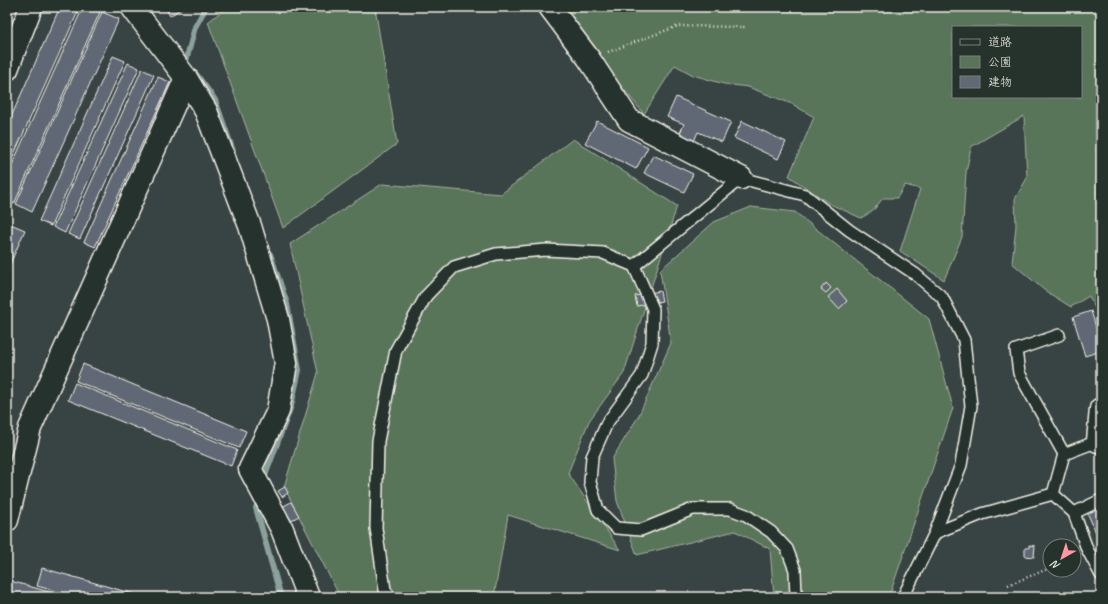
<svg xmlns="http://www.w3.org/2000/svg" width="1108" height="604" viewBox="0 0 1108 604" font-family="Caveat,'Klee One',sans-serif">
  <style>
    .green { fill: #59745a; stroke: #a6b2a1; fill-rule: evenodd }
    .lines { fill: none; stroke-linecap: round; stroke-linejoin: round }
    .stream { stroke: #8ca19c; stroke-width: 6 }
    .building { fill: #616876; stroke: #f4f1e8 }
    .lane-casing { stroke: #f4f1e8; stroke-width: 14 }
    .street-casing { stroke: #f4f1e8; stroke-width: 25 }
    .path { stroke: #f4f1e8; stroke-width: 2.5; stroke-dasharray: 1 3; stroke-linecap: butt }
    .lane { stroke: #26332d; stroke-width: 11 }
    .street { stroke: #26332d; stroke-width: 22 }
  </style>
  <rect width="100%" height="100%" fill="#384343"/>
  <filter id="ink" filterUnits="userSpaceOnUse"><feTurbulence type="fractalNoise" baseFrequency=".025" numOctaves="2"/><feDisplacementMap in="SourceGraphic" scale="8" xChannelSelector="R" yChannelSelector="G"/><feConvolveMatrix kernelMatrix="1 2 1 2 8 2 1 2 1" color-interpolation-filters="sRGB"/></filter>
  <g filter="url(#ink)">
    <!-- green -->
    <g class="green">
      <polygon points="227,7 375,7 397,144 283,228 208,22"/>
      <path d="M562,7H1101V320L1089,296L1071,307L1044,290L1012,263L1016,226L1015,199L1027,178L1024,116L971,147L966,173L962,237L944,280L900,251L920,189L905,185L897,198H883L873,211L861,218L830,204L789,176L814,117L792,104L748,87L724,84L693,75L675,65L644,114L604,65ZM953,27H1081V97H953Z"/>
      <polygon points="573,139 677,206 624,373 589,421 568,473 620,550 508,515 494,597 340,597 284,487 318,373 290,244 382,184 501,194"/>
      <polygon points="751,207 795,212 929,319 953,408 889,597 774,597 770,549 735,531 637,555 617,501 612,459 638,417 671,343 660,270 714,222"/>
    </g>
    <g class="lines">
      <!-- stream -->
      <g class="stream">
        <polyline points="186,61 195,27 206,7"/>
        <polyline points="196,74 215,100 233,151"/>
        <polyline points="263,481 291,406 299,370 287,304 270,254"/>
        <polyline points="259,498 256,508 281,597"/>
      </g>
    </g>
    <!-- building -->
    <g class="building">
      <polygon points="60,7 80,7 7,170 7,126"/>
      <polygon points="83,7 91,7 100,12 14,204 7,201 7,176"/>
      <polygon points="165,7 183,7 170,16"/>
      <polygon points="102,12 119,19 32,212 16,204"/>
      <polygon points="113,56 125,61 51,226 39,221"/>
      <polygon points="128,63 139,68 65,233 53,227"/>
      <polygon points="142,69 154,75 80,239 68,234"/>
      <polygon points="158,77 170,82 95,247 84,242"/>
      <polygon points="676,97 731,122 722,142 698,132 694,141 679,135 684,124 667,117"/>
      <polygon points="597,121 648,147 636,169 585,143"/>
      <polygon points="742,121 786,142 778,159 734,138"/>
      <polygon points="653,155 693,174 684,192 644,173"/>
      <polygon points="8,223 25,230 7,271 7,225"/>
      <polygon points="826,283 831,288 826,293 821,289"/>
      <polygon points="837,289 847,301 839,309 828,297"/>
      <polygon points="660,291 662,301 637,306 635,296"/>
      <polygon points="1091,311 1101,343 1101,351 1085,356 1073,317"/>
      <polygon points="83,364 246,431 239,448 76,381"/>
      <polygon points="75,383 237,450 231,466 68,400"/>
      <polygon points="285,487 288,493 282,497 278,491"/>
      <polygon points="291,502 299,516 290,521 282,507"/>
      <polygon points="1101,506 1101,544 1087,512"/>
      <polygon points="1029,545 1035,546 1034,557 1025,556 1025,548 1029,548"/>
      <polygon points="42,568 141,596 141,597 77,597 37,586"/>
      <polygon points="7,580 67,597 7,597"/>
    </g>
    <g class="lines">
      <defs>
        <g id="lane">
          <polyline points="634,266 741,178 805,195 849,230 915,274 942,297 964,340 971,406 961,465 935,533 903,597"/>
          <polyline points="1059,335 1016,350 1019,373 1064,454"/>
          <polyline points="1053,494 1064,454 1098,441 1101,443"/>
          <polyline points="1074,513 1101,500"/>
          <polyline points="935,533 982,514 1053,494 1074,513 1087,549 1101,575"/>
          <polyline points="390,597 385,590 376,528 378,441 396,350 426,296 454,267 496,254 546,250 603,253 634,266 653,309 652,343 642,375 607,423 592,457 590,482 598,510 616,528 641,530 693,509 730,509 746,515 771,532 787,549 795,570 796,597"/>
        </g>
        <g id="street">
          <polyline points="132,7 186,78 206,111 250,226 278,319 286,363 278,411 250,469 282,529 308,597"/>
          <polyline points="550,7 589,59 629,120 741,178"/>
          <polyline points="7,69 31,7"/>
          <polyline points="1098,441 1101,409"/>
          <polyline points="7,520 30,428 186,78"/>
        </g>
      </defs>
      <!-- lane casing -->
      <use href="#lane" class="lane-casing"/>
      <!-- street casing -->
      <use href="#street" class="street-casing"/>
      <!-- path -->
      <g class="path">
        <polyline points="608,52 678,26 746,27"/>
        <polyline points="1008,585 1050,568"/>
      </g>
      <!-- lane -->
      <use href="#lane" class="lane"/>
      <!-- street -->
      <use href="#street" class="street"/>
    </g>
  </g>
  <!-- margin -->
  <rect width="1108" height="604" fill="none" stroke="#26332d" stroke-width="24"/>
  <rect x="12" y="12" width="1084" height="580" fill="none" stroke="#f4f1e8" stroke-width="1.5" filter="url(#ink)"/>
  <!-- legend -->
  <rect x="952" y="26" width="130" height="72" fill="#26332d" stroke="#787f78"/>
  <rect x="960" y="39" width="20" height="6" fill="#26332d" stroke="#787f78"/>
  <text x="988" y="46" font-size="12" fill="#f4f1e8">道路</text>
  <rect x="960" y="56" width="20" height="12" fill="#59745a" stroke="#787f78"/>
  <text x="988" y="66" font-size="12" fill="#f4f1e8">公園</text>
  <rect x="960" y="76" width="20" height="12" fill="#616876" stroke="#787f78"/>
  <text x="988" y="86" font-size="12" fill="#f4f1e8">建物</text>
  <!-- north arrow -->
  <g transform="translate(1062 558) rotate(219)"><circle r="19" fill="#26332d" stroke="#787f78"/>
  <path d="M0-3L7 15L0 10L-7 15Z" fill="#ff9aa2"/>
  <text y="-6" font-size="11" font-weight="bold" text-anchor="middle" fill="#f4f1e8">N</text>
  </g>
</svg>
